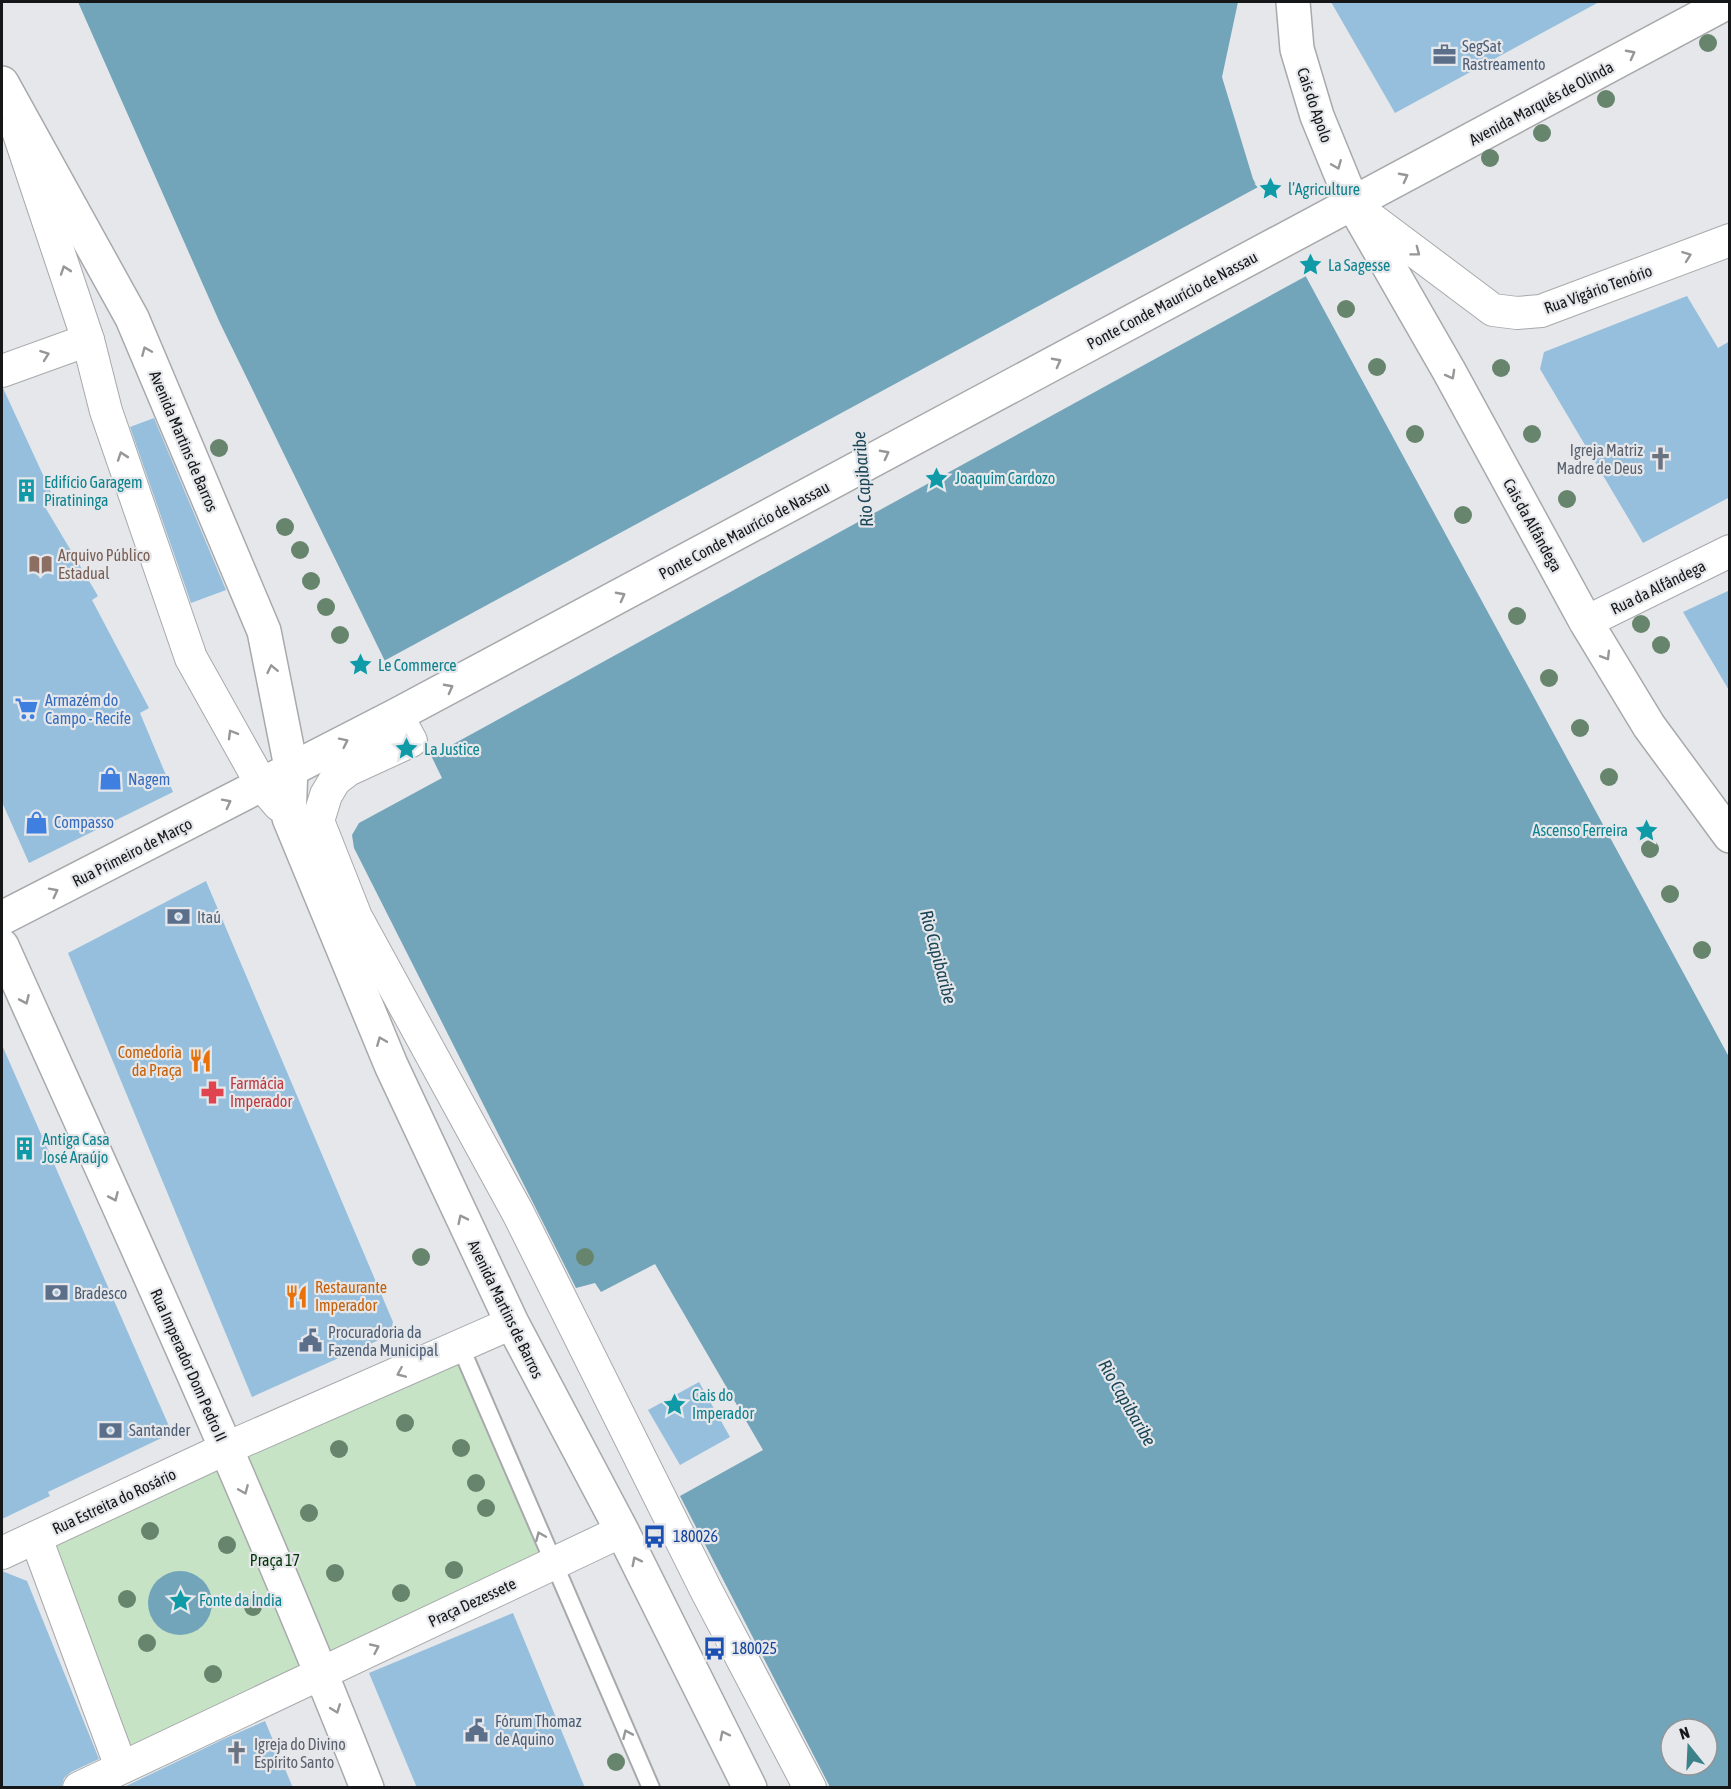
<svg xmlns="http://www.w3.org/2000/svg" width="1731" height="1789" viewBox="0 0 1731 1789" font-family="'Asap Condensed',sans-serif">
  <style>
    .green { fill: #c6e3c6 }
    .water { fill: #72a4ba; fill-rule: evenodd }
    .pier { fill: #e5e7ea }
    .building { fill: #96bfde }
    .lines { fill: none; stroke-linecap: round; stroke-linejoin: round }
    .lane-casing { stroke: #a7a9ab; stroke-width: 20 }
    .street-casing { stroke: #a7a9ab; stroke-width: 34 }
    .secondary-casing { stroke: #a7a9ab; stroke-width: 36 }
    .lane { stroke: #fff; stroke-width: 16 }
    .street { stroke: #fff; stroke-width: 32 }
    .secondary { stroke: #fff; stroke-width: 33 }
    .tree { fill: #67856d }
    .oneway { stroke: #969797 }
    .labels { text-anchor: middle; stroke-width: 4.5; stroke-linejoin: round; paint-order: stroke }
    .service-label { font-size: 16px; fill: #4e5e75; stroke: #e5e7ea; text-anchor: start }
    .street-label { font-size: 16px; fill: #161718; stroke: #e5e7ea }
    .culture-label { font-size: 16px; fill: #0d838f; stroke: #e5e7ea; text-anchor: start }
    .worship-label { font-size: 16px; fill: #5b616d; stroke: #e5e7ea; text-anchor: end }
    .education-label { font-size: 16px; fill: #785e54; stroke: #e5e7ea; text-anchor: start }
    .shop-label { font-size: 16px; fill: #366cbe; stroke: #e5e7ea; text-anchor: start }
    .food-label { font-size: 16px; fill: #c56008; stroke: #e5e7ea; text-anchor: end }
    .health-label { font-size: 16px; fill: #be3a42; stroke: #e5e7ea; text-anchor: start }
    .transit-label { font-size: 16px; fill: #164399; stroke: #e5e7ea; text-anchor: start }
    .park-label { font-size: 16px; fill: #003506; stroke: #e5e7ea }
    .water-label { font-size: 18px; font-style: italic; fill: #1b4657; stroke: #e5e7ea }
  </style>
  <rect width="100%" height="100%" fill="#e5e7ea"/>
  <!-- green -->
  <polygon class="green" points="461,1348 552,1564 121,1767 36,1538"/>
  <!-- water -->
  <g class="water">
    <path d="M78,2H1238L1222,77L1253,179L1729,1057V1787H830L680,1496L763,1450L655,1264L601,1292L595,1283L576,1288L354,848L352,835L359,823L442,778L220,323ZM1671,1729H1707V1765H1671Z"/>
    <circle cx="180" cy="1603" r="32"/>
  </g>
  <!-- pier -->
  <polygon class="pier" points="1260,186 1308,275 428,758 382,662"/>
  <!-- building -->
  <g class="building">
    <polygon points="1331,2 1599,2 1395,113"/>
    <polygon points="1687,296 1718,348 1730,341 1730,497 1643,543 1540,369 1544,352"/>
    <polygon points="3,388 55,501 45,507 98,596 92,600 149,708 140,713 173,792 29,863 2,802"/>
    <polygon points="154,418 226,590 191,603 130,427"/>
    <polygon points="1730,590 1730,692 1683,612"/>
    <polygon points="206,881 393,1322 390,1335 252,1397 68,953"/>
    <polygon points="2,1045 172,1433 48,1492 50,1496 2,1519"/>
    <polygon points="699,1382 730,1437 680,1465 648,1410"/>
    <polygon points="2,1571 27,1581 99,1759 71,1772 64,1778 61,1788 2,1788"/>
    <polygon points="513,1613 585,1788 417,1788 369,1673"/>
    <polygon points="265,1721 293,1788 122,1788 226,1738"/>
  </g>
  <g class="lines">
    <defs>
      <polyline id="lane" points="461,1348 651,1788"/>
      <g id="street">
        <polyline points="17,128 88,340 106,411 191,658 262,785 279,805"/>
        <polyline points="1353,205 1493,310 1517,313 1541,311 1730,240"/>
        <polyline points="2,371 88,340"/>
        <polyline points="1586,622 1730,551"/>
        <polyline points="397,715 411,741 348,770 335,780 326,795 318,821 356,917 518,1213 706,1590 810,1788"/>
        <polyline points="36,1538 121,1767"/>
        <polyline points="2,1553 227,1448 512,1323"/>
        <polyline points="79,1788 622,1531"/>
      </g>
      <g id="secondary">
        <polyline points="1293,2 1297,49 1317,116 1353,204 1449,371 1586,622 1649,726 1730,836"/>
        <polyline points="2,83 132,318 264,631 291,767 289,818 391,1065 512,1323 622,1531 750,1788"/>
        <polyline points="2,918 397,715 1728,2"/>
        <path d="M2,946C127,1225 255,1503 367,1788"/>
      </g>
    </defs>
    <!-- lane casing -->
    <use href="#lane" class="lane-casing"/>
    <!-- street casing -->
    <use href="#street" class="street-casing"/>
    <!-- secondary casing -->
    <use href="#secondary" class="secondary-casing"/>
    <!-- lane -->
    <use href="#lane" class="lane"/>
    <!-- street -->
    <use href="#street" class="street"/>
    <!-- secondary -->
    <use href="#secondary" class="secondary"/>
  </g>
  <!-- trees -->
  <g class="tree">
    <circle cx="1708" cy="43" r="9"/>
    <circle cx="1606" cy="99" r="9"/>
    <circle cx="1542" cy="133" r="9"/>
    <circle cx="1490" cy="158" r="9"/>
    <circle cx="1346" cy="309" r="9"/>
    <circle cx="1377" cy="367" r="9"/>
    <circle cx="1501" cy="368" r="9"/>
    <circle cx="1415" cy="434" r="9"/>
    <circle cx="1532" cy="434" r="9"/>
    <circle cx="219" cy="448" r="9"/>
    <circle cx="1567" cy="499" r="9"/>
    <circle cx="1463" cy="515" r="9"/>
    <circle cx="285" cy="527" r="9"/>
    <circle cx="300" cy="550" r="9"/>
    <circle cx="311" cy="581" r="9"/>
    <circle cx="326" cy="607" r="9"/>
    <circle cx="1517" cy="616" r="9"/>
    <circle cx="1641" cy="624" r="9"/>
    <circle cx="340" cy="635" r="9"/>
    <circle cx="1661" cy="645" r="9"/>
    <circle cx="1549" cy="678" r="9"/>
    <circle cx="1580" cy="728" r="9"/>
    <circle cx="1609" cy="777" r="9"/>
    <circle cx="1650" cy="849" r="9"/>
    <circle cx="1670" cy="894" r="9"/>
    <circle cx="1702" cy="950" r="9"/>
    <circle cx="421" cy="1257" r="9"/>
    <circle cx="585" cy="1257" r="9"/>
    <circle cx="405" cy="1423" r="9"/>
    <circle cx="461" cy="1448" r="9"/>
    <circle cx="339" cy="1449" r="9"/>
    <circle cx="476" cy="1483" r="9"/>
    <circle cx="486" cy="1508" r="9"/>
    <circle cx="309" cy="1513" r="9"/>
    <circle cx="150" cy="1531" r="9"/>
    <circle cx="227" cy="1545" r="9"/>
    <circle cx="454" cy="1570" r="9"/>
    <circle cx="335" cy="1573" r="9"/>
    <circle cx="401" cy="1593" r="9"/>
    <circle cx="127" cy="1599" r="9"/>
    <circle cx="253" cy="1607" r="9"/>
    <circle cx="147" cy="1643" r="9"/>
    <circle cx="213" cy="1674" r="9"/>
    <circle cx="616" cy="1762" r="9"/>
  </g>
  <!-- one-way arrows -->
  <defs><path id="oneway-chevron" d="M-2-3.5L2.5 0L-2 3.5" fill="none" stroke-width="1.6" stroke-linecap="round" stroke-linejoin="round" transform="scale(1.5)"/></defs>
  <g class="oneway">
    <use href="#oneway-chevron" transform="translate(1631 54) rotate(-28)"/>
    <use href="#oneway-chevron" transform="translate(1337 165) rotate(68)"/>
    <use href="#oneway-chevron" transform="translate(1404 177) rotate(-28)"/>
    <use href="#oneway-chevron" transform="translate(1416 252) rotate(37)"/>
    <use href="#oneway-chevron" transform="translate(1687 256) rotate(-20)"/>
    <use href="#oneway-chevron" transform="translate(65 270) rotate(-109)"/>
    <use href="#oneway-chevron" transform="translate(146 351) rotate(-113)"/>
    <use href="#oneway-chevron" transform="translate(45 355) rotate(-20)"/>
    <use href="#oneway-chevron" transform="translate(1057 362) rotate(-28)"/>
    <use href="#oneway-chevron" transform="translate(1451 375) rotate(61)"/>
    <use href="#oneway-chevron" transform="translate(885 454) rotate(-28)"/>
    <use href="#oneway-chevron" transform="translate(122 456) rotate(-109)"/>
    <use href="#oneway-chevron" transform="translate(621 596) rotate(-28)"/>
    <use href="#oneway-chevron" transform="translate(1606 656) rotate(59)"/>
    <use href="#oneway-chevron" transform="translate(272 669) rotate(-102)"/>
    <use href="#oneway-chevron" transform="translate(449 688) rotate(-28)"/>
    <use href="#oneway-chevron" transform="translate(232 734) rotate(-120)"/>
    <use href="#oneway-chevron" transform="translate(344 742) rotate(-26)"/>
    <use href="#oneway-chevron" transform="translate(227 803) rotate(-27)"/>
    <use href="#oneway-chevron" transform="translate(54 892) rotate(-27)"/>
    <use href="#oneway-chevron" transform="translate(25 1000) rotate(66)"/>
    <use href="#oneway-chevron" transform="translate(381 1041) rotate(-112)"/>
    <use href="#oneway-chevron" transform="translate(114 1197) rotate(66)"/>
    <use href="#oneway-chevron" transform="translate(462 1219) rotate(-116)"/>
    <use href="#oneway-chevron" transform="translate(401 1373) rotate(157)"/>
    <use href="#oneway-chevron" transform="translate(244 1490) rotate(67)"/>
    <use href="#oneway-chevron" transform="translate(540 1536) rotate(-113)"/>
    <use href="#oneway-chevron" transform="translate(636 1561) rotate(-117)"/>
    <use href="#oneway-chevron" transform="translate(375 1648) rotate(-25)"/>
    <use href="#oneway-chevron" transform="translate(336 1709) rotate(69)"/>
    <use href="#oneway-chevron" transform="translate(627 1734) rotate(-114)"/>
    <use href="#oneway-chevron" transform="translate(724 1735) rotate(-117)"/>
  </g>
  <!-- icons -->
  <defs>
    <symbol id="office-bare" viewBox="-9 -9 18 18"><path d="M-6-3h4V-5.5h4V-3h4V5H-6ZM-1-4.5V-3h2v-1.5ZM-6 0V1H6V0Z" fill="#5c6f8a" stroke="#e5e7ea" stroke-width="2.5" paint-order="stroke"/></symbol>
    <symbol id="sight-bare" viewBox="-9 -9 18 18"><path d="M0-6L1.8-2.2L6-1.7L2.9 1.2L3.7 5.4L0 3.3L-3.7 5.4L-2.9 1.2L-6-1.7L-1.8-2.2Z" fill="#0f9aa8" stroke="#e5e7ea" stroke-width="2.5" paint-order="stroke"/></symbol>
    <symbol id="church-bare" viewBox="-9 -9 18 18"><path d="M-1.2-6h2.4v3.5h3.3v2.4h-3.3V6h-2.4V-.1h-3.3v-2.4h3.3Z" fill="#6b7280" stroke="#e5e7ea" stroke-width="2.5" paint-order="stroke"/></symbol>
    <symbol id="building-bare" viewBox="-9 -9 18 18"><path d="M-4-6H4V6H1V3H-1V6H-4ZM-2.5-4.3h1.7v1.8h-1.7ZM.8-4.3h1.7v1.8H.8ZM-2.5-1h1.7V.8h-1.7ZM.8-1h1.7V.8H.8Z" fill="#0f9aa8" stroke="#e5e7ea" stroke-width="2.5" paint-order="stroke"/></symbol>
    <symbol id="library-bare" viewBox="-9 -9 18 18"><path d="M-6-4Q-3-5.5-.7-3.5V5Q-3 3-6 4ZM6-4Q3-5.5 .7-3.5V5Q3 3 6 4Z" fill="#8d6e63" stroke="#e5e7ea" stroke-width="2.5" paint-order="stroke"/></symbol>
    <symbol id="supermarket-bare" viewBox="-9 -9 18 18"><path d="M-6-5.5h2.5l.6 2H6L4.5 2H-2.5L-4.4-4H-6ZM-1.5 3.2a1.3 1.3 0 1 0 .1 0ZM3 3.2a1.3 1.3 0 1 0 .1 0Z" fill="#3f7fe0" stroke="#e5e7ea" stroke-width="2.5" paint-order="stroke"/></symbol>
    <symbol id="shop-bare" viewBox="-9 -9 18 18"><path d="M-5-2.5h2.3a2.7 3.5 0 0 1 5.4 0H5L5.5 6h-11ZM-1.5-2.5h3a1.5 2.3 0 0 0-3 0Z" fill="#3f7fe0" stroke="#e5e7ea" stroke-width="2.5" paint-order="stroke"/></symbol>
    <symbol id="bank-bare" viewBox="-9 -9 18 18"><path d="M-6-4H6V4H-6ZM0-2.3a2.3 2.3 0 1 0 0 4.6a2.3 2.3 0 1 0 0-4.6Z" fill="#5c6f8a" stroke="#e5e7ea" stroke-width="2.5" paint-order="stroke"/></symbol>
    <symbol id="restaurant-bare" viewBox="-9 -9 18 18"><path d="M-5-6h1v4h1v-4h1v4h1v-4h1v5L-1.5 .5V6h-2V.5L-5-1ZM5-6V6H3V1.5H1.5Q1.5-4 5-6Z" fill="#e8710a" stroke="#e5e7ea" stroke-width="2.5" paint-order="stroke"/></symbol>
    <symbol id="pharmacy-bare" viewBox="-9 -9 18 18"><path d="M-2-6h4v4h4v4h-4v4h-4v-4h-4v-4h4Z" fill="#e0444e" stroke="#e5e7ea" stroke-width="2.5" paint-order="stroke"/></symbol>
    <symbol id="civic-bare" viewBox="-9 -9 18 18"><path d="M-.6-6.5H3V-4.5H.6V-3L4-1V1h2V6H-6V1h2V-1L-.6-3ZM-1.2 2.5V6h2.4V2.5Z" fill="#5c6f8a" stroke="#e5e7ea" stroke-width="2.5" paint-order="stroke"/></symbol>
    <symbol id="bus-bare" viewBox="-9 -9 18 18"><path d="M-5-6H5V4H4V6H2V4H-2V6H-4V4H-5ZM-3.5-4V0h7V-4ZM-3.5 1.2v1.5H-2V1.2ZM2 1.2v1.5H3.5V1.2Z" fill="#1a4fb4" stroke="#e5e7ea" stroke-width="2.5" paint-order="stroke"/></symbol>
  </defs>
  <g fill-rule="evenodd">
    <use href="#office-bare" x="1428" y="38" width="33" height="33"/>
    <use href="#sight-bare" x="1254" y="172" width="33" height="33"/>
    <use href="#sight-bare" x="1294" y="248" width="33" height="33"/>
    <use href="#church-bare" x="1644" y="442" width="33" height="33"/>
    <use href="#sight-bare" x="920" y="462" width="33" height="33"/>
    <use href="#building-bare" x="10" y="474" width="33" height="33"/>
    <use href="#library-bare" x="24" y="548" width="33" height="33"/>
    <use href="#sight-bare" x="344" y="648" width="33" height="33"/>
    <use href="#supermarket-bare" x="10" y="692" width="33" height="33"/>
    <use href="#sight-bare" x="390" y="732" width="33" height="33"/>
    <use href="#shop-bare" x="94" y="762" width="33" height="33"/>
    <use href="#shop-bare" x="20" y="806" width="33" height="33"/>
    <use href="#sight-bare" x="1630" y="814" width="33" height="33"/>
    <use href="#bank-bare" x="162" y="900" width="33" height="33"/>
    <use href="#restaurant-bare" x="184" y="1044" width="33" height="33"/>
    <use href="#pharmacy-bare" x="196" y="1076" width="33" height="33"/>
    <use href="#building-bare" x="8" y="1132" width="33" height="33"/>
    <use href="#bank-bare" x="40" y="1276" width="33" height="33"/>
    <use href="#restaurant-bare" x="280" y="1280" width="33" height="33"/>
    <use href="#civic-bare" x="294" y="1324" width="33" height="33"/>
    <use href="#sight-bare" x="658" y="1388" width="33" height="33"/>
    <use href="#bank-bare" x="94" y="1414" width="33" height="33"/>
    <use href="#bus-bare" x="638" y="1520" width="33" height="33"/>
    <use href="#sight-bare" x="164" y="1584" width="33" height="33"/>
    <use href="#bus-bare" x="698" y="1632" width="33" height="33"/>
    <use href="#civic-bare" x="460" y="1714" width="33" height="33"/>
    <use href="#church-bare" x="220" y="1736" width="33" height="33"/>
  </g>
  <g class="labels">
    <!-- service labels -->
    <g class="service-label">
      <text x="1462" y="52">SegSat<tspan x="1462" dy="18">Rastreamento</tspan></text>
      <text x="197" y="923">Itaú</text>
      <text x="74" y="1299">Bradesco</text>
      <text x="328" y="1338">Procuradoria da<tspan x="328" dy="18">Fazenda Municipal</tspan></text>
      <text x="129" y="1436">Santander</text>
      <text x="495" y="1727">Fórum Thomaz<tspan x="495" dy="18">de Aquino</tspan></text>
    </g>
    <!-- street labels -->
    <g class="street-label">
      <text transform="translate(1541 103) rotate(-28)" y="6">Avenida Marquês de Olinda</text>
      <text transform="translate(1315 105) rotate(71)" y="6">Cais do Apolo</text>
      <text transform="translate(1598 289) rotate(-20)" y="6">Rua Vigário Tenório</text>
      <text transform="translate(1172 300) rotate(-28)" y="6">Ponte Conde Maurício de Nassau</text>
      <text transform="translate(184 441) rotate(67)" y="6">Avenida Martins de Barros</text>
      <text transform="translate(1533 525) rotate(61)" y="6">Cais da Alfândega</text>
      <text transform="translate(744 530) rotate(-28)" y="6">Ponte Conde Maurício de Nassau</text>
      <text transform="translate(1658 587) rotate(-26)" y="6">Rua da Alfândega</text>
      <text transform="translate(132 852) rotate(-27)" y="6">Rua Primeiro de Março</text>
      <text transform="translate(506 1309) rotate(64)" y="6">Avenida Martins de Barros</text>
      <text transform="translate(189 1365) rotate(66)" y="6">Rua Imperador Dom Pedro II</text>
      <text transform="translate(114 1501) rotate(-25)" y="6">Rua Estreita do Rosário</text>
      <text transform="translate(472 1602) rotate(-25)" y="6">Praça Dezessete</text>
    </g>
    <!-- culture labels -->
    <g class="culture-label">
      <text x="1288" y="195">l’Agriculture</text>
      <text x="1328" y="271">La Sagesse</text>
      <text x="955" y="484">Joaquim Cardozo</text>
      <text x="44" y="488">Edifício Garagem<tspan x="44" dy="18">Piratininga</tspan></text>
      <text x="378" y="671">Le Commerce</text>
      <text x="424" y="755">La Justice</text>
      <text x="1628" y="836" text-anchor="end">Ascenso Ferreira</text>
      <text x="42" y="1145">Antiga Casa<tspan x="42" dy="18">José Araújo</tspan></text>
      <text x="692" y="1401">Cais do<tspan x="692" dy="18">Imperador</tspan></text>
      <text x="199" y="1606">Fonte da Índia</text>
    </g>
    <!-- worship labels -->
    <g class="worship-label">
      <text x="1643" y="456">Igreja Matriz<tspan x="1643" dy="18">Madre de Deus</tspan></text>
      <text x="254" y="1750" text-anchor="start">Igreja do Divino<tspan x="254" dy="18">Espírito Santo</tspan></text>
    </g>
    <!-- education labels -->
    <g class="education-label">
      <text x="58" y="561">Arquivo Público<tspan x="58" dy="18">Estadual</tspan></text>
    </g>
    <!-- shop labels -->
    <g class="shop-label">
      <text x="45" y="706">Armazém do<tspan x="45" dy="18">Campo - Recife</tspan></text>
      <text x="128" y="785">Nagem</text>
      <text x="54" y="828">Compasso</text>
    </g>
    <!-- food labels -->
    <g class="food-label">
      <text x="182" y="1058">Comedoria<tspan x="182" dy="18">da Praça</tspan></text>
      <text x="315" y="1293" text-anchor="start">Restaurante<tspan x="315" dy="18">Imperador</tspan></text>
    </g>
    <!-- health labels -->
    <g class="health-label">
      <text x="230" y="1089">Farmácia<tspan x="230" dy="18">Imperador</tspan></text>
    </g>
    <!-- transit labels -->
    <g class="transit-label">
      <text x="673" y="1542">180026</text>
      <text x="732" y="1654">180025</text>
    </g>
    <!-- park labels -->
    <g class="park-label">
      <text x="275" y="1566">Praça 17</text>
    </g>
    <!-- water labels -->
    <g class="water-label">
      <text transform="translate(863 479) rotate(-95)" y="6">Rio Capibaribe</text>
      <text transform="translate(938 957) rotate(75)" y="6">Rio Capibaribe</text>
      <text transform="translate(1127 1403) rotate(60)" y="6">Rio Capibaribe</text>
    </g>
  </g>
  <!-- border -->
  <rect width="1731" height="1789" fill="none" stroke="#161718" stroke-width="6"/>
  <!-- north arrow -->
  <g transform="translate(1689 1747) rotate(342)"><circle r="28" fill="#e5e7ea" stroke="#929496" stroke-width="1.5"/>
  <path d="M0-4.5L10 22L0 15L-10 22Z" fill="#3b828b"/>
  <text y="-9" font-size="16" font-weight="bold" text-anchor="middle" fill="#161718">N</text>
  </g>
</svg>
